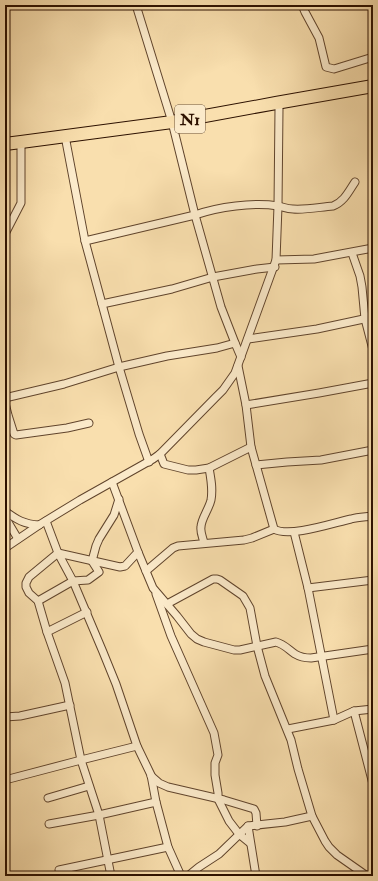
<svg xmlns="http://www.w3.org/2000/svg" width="378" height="881" viewBox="0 0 378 881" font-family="'IM FELL Double Pica',serif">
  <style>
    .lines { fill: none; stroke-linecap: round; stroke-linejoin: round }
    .street-casing { stroke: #60442c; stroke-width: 9 }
    .highway-casing { stroke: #2d1100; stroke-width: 14 }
    .street { stroke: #fbeaca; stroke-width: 7 }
    .highway { stroke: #f9dfae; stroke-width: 12 }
    .labels { text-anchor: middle; stroke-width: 4; stroke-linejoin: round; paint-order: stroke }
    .shield { fill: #fbeaca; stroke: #6b523d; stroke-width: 1 }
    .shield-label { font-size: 16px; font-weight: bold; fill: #2d1100 }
  </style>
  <rect width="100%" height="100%" fill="#f9dfae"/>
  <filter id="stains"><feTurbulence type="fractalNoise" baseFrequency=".005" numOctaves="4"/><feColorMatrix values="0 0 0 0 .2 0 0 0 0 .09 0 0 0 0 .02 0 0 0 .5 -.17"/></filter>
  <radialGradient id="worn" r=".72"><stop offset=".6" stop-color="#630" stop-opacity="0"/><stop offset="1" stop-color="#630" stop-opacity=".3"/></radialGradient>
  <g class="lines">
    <defs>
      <g id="street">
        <polyline points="136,5 172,122 195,215 221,307 235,343 241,357"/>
        <polyline points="302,5 305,12 319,38 326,67 334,69 373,57"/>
        <polyline points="65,136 85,241 119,367 139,434 149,462"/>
        <polyline points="5,234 21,203 21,142"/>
        <path d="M85,241L195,215C218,207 253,202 278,206C283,207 287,209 293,209C306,210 320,207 333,206C344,202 349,191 355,182"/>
        <polyline points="352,253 360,276 362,287 365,319 373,350"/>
        <polyline points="276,260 314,259 373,248"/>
        <polyline points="102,304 172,289 213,277 257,269 275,267"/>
        <polyline points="248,339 317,329 373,317"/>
        <path d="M238,366L246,405L251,447L274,529C289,538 333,523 351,519C358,517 366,517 373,516"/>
        <polyline points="5,400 9,397 64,384 119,367 167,356 217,348 235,343"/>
        <polyline points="5,403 8,415 14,434 16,435 67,428 89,423"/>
        <polyline points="246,405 319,393 373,383"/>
        <polyline points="160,454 164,464 188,470 196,470 209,468 251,447"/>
        <polyline points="256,465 287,462 321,460 373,450"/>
        <path d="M112,482L138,552L153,588L177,616L191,634L197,639L204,642L234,650H240L276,642C284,644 289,650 295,654C300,657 305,658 311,658L373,649"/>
        <path d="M5,511C17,520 24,524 39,525"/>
        <polyline points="5,517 18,539"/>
        <polyline points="46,521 58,553 73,581 103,652 116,684 137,746 151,775 156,802 168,847 181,876"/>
        <polyline points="294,532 308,588 334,720"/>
        <path d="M204,543C203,538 200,532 201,527C201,519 209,509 211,500C213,489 211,479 209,468"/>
        <polyline points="5,548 39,525 80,500 153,459 160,454 215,398 223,390 235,373 276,260 278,206 279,109 278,104 276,103"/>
        <polyline points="58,553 29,577 26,583 26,587 29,593 38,601 47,632 65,683 81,760 99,815 111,876"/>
        <polyline points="58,553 120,567 125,566 138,552"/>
        <polyline points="146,571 173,548 178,546 244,540 252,538 274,529"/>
        <polyline points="308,588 373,580"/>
        <polyline points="156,594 171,636 214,733 218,755 215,763 215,775 218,793 218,799 229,821 239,834 250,843"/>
        <polyline points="38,601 73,581 88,580 99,572 92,561 96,546 99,539 114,515 119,499"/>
        <polyline points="167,604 213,579 217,579 220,580 243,596 250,608 257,646 265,676 291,740 298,769 312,816 325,841 329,847 337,855 367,876"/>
        <polyline points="47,632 87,612"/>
        <polyline points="354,711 373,784"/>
        <polyline points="5,717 20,716 70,705"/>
        <polyline points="288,729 334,720 354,711 373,709"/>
        <polyline points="151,776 159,783 168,787 224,800 254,809 256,813 257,826"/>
        <polyline points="5,780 81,760 137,746"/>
        <polyline points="48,798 89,786"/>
        <polyline points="49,824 99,815 156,802"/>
        <polyline points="248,826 256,876"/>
        <polyline points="59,870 168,847"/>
        <polyline points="188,876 199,867 219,854 248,826 285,822 312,816"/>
      </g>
      <polyline id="highway" points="5,144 21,142 172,122 276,103 373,86"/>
    </defs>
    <!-- street casing -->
    <use href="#street" class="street-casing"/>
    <!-- highway casing -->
    <use href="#highway" class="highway-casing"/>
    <!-- street -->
    <use href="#street" class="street"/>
    <!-- highway -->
    <use href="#highway" class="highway"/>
  </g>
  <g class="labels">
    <!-- shield labels -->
    <rect class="shield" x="175" y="105" width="30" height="28" rx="3"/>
    <g class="shield-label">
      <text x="190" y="125">N1</text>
    </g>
  </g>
  <!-- margin -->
  <rect width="378" height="881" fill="none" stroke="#f9dfae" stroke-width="20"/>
  <rect x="6" y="6" width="366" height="869" fill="none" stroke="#2d1100" stroke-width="2"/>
  <rect x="10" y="10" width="358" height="861" fill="none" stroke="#2d1100"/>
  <rect width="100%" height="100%" filter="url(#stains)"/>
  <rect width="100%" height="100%" fill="url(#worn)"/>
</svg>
